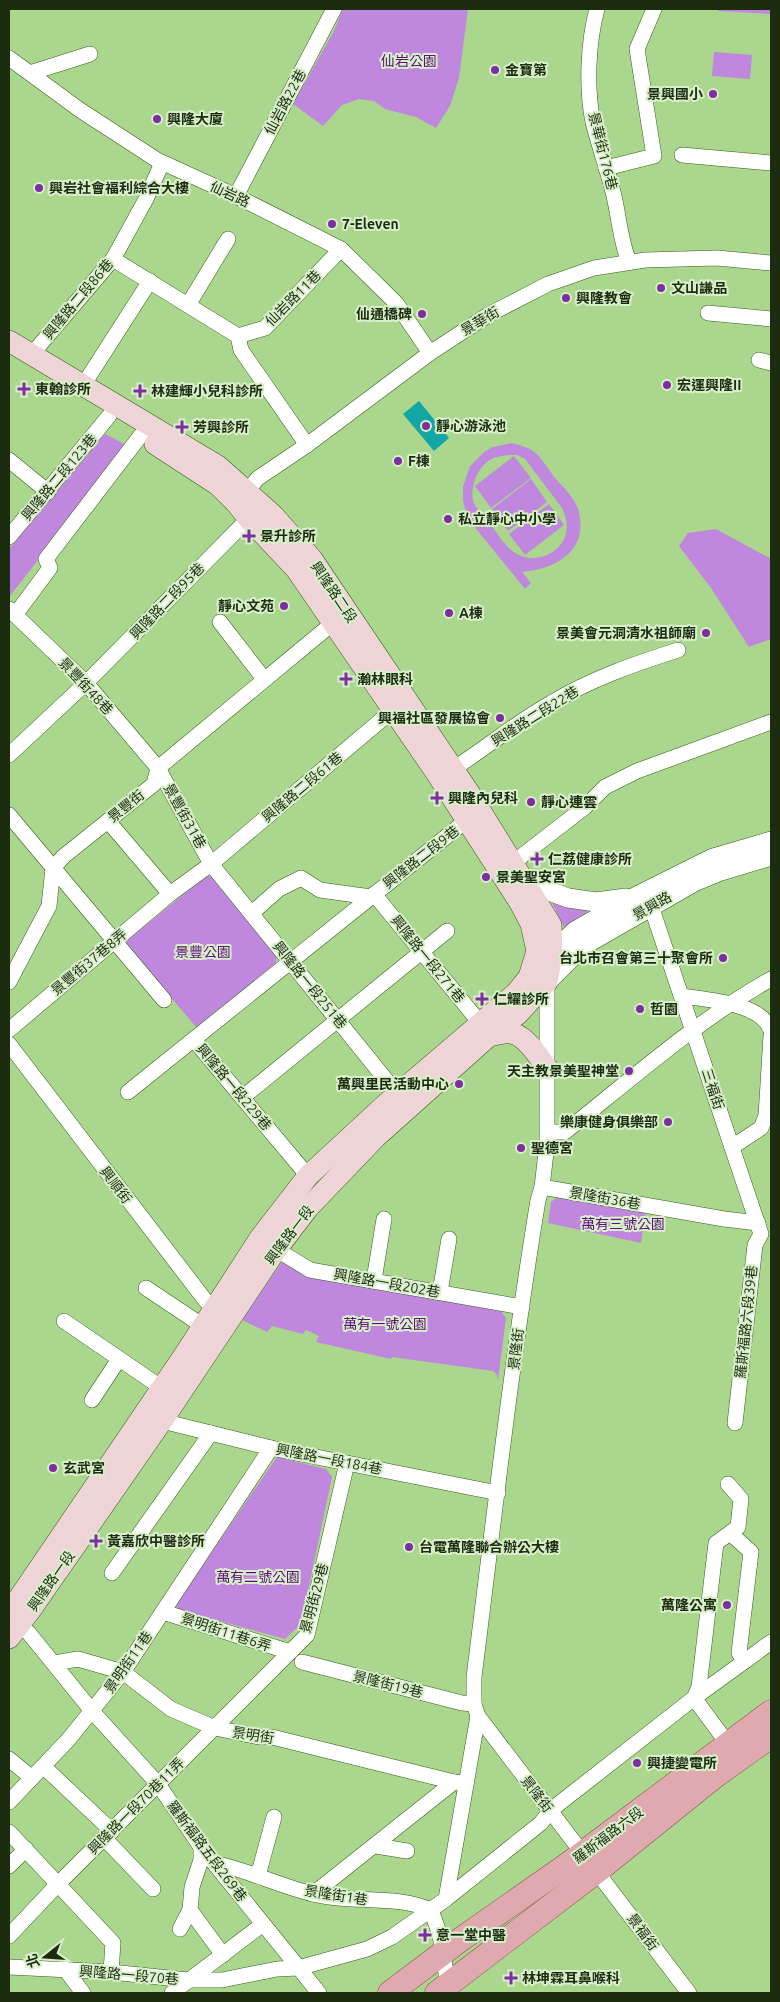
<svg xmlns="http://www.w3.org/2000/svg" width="780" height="2002" viewBox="0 0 780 2002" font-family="Ubuntu,'Noto Sans TC',sans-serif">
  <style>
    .green { fill: #c087de; fill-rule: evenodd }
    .water { fill: #12a6a4 }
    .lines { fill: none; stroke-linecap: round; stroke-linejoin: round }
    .minor-casing { stroke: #385e18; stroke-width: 16 }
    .tertiary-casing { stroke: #385e18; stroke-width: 20 }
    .secondary-casing { stroke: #385e18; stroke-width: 22 }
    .primary-casing { stroke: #8c5855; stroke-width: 25 }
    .minor { stroke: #fff; stroke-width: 15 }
    .tertiary { stroke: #fff; stroke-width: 19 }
    .secondary { stroke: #efd4d7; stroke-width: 21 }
    .primary { stroke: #dfa9af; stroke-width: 24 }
    .poi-dot { fill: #7d2e9f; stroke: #d9efcb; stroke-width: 2 }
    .labels { text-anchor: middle; stroke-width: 4; stroke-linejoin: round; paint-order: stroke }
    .park-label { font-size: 14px; fill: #5d0f7a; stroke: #d9efcb }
    .poi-label { font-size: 14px; font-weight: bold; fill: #1c2c0f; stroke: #d9efcb; text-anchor: start }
    .street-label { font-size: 14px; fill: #1c2c0f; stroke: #d9efcb }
  </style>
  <rect width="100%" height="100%" fill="#aad68e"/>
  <!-- green -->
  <g class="green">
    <polygon points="343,9 468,9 459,78 450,106 436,128 416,117 385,109 374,101 359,99 342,105 323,126 293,104 334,31"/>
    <polygon points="718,9 771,9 771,14 718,11"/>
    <polygon points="714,52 752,55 750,79 712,76"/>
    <polygon points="105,434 128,446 9,597 9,549"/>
    <path d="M512,443C518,445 528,447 533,451C542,458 549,470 555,478C563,487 574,497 578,509C590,550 557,569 522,572L531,583L525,589L468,519L463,501V487L470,466L484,452L493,447ZM509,455H517L525,459L562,508C568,520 569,533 561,544C549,560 525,563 510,549C503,543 497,533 491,525C486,518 475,508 473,500C470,488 477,470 487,462C493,457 501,456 509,455Z"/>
    <polygon points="514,456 531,478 491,508 475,486"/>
    <polygon points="531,479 547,502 508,531 492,509"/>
    <polygon points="549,504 564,525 525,555 509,534"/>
    <polygon points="716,529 771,559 771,639 749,647 711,588 679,546 688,533"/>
    <polygon points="213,876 276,954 276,963 197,1028 124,943 205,877"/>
    <polygon points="550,899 593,908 564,927"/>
    <polygon points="558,1197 645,1213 641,1243 548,1223 551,1202"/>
    <polygon points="282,1262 307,1276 501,1311 506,1318 498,1380 497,1375 493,1371 392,1357 391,1359 316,1342 319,1336 306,1330 303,1334 272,1326 267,1332 242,1320"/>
    <polygon points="277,1457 326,1469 332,1477 301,1624 285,1639 177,1609 176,1604"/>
  </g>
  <!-- water -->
  <polygon class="water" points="419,401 449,438 434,451 403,414"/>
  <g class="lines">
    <defs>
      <g id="minor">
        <path d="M597,9C588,42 586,88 593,122C599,146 607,168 613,192C619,215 620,240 629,262"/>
        <polyline points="9,58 80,110 157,160 236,196 341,249 396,303 430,353"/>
        <polyline points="30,73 90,54"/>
        <polyline points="682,155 771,163"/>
        <polyline points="606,168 654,156 637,49 654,9"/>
        <polyline points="236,196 334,9"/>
        <polyline points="113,259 238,336"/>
        <polyline points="188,305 228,239"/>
        <polyline points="708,313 771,319"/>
        <polyline points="238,336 265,328 341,249"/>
        <polyline points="238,336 241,350 307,445"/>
        <polyline points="32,354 113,259 146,199 162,163"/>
        <polyline points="759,360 771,363"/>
        <polyline points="84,384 150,281"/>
        <polyline points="9,460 48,492"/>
        <polyline points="241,498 258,478 307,445 430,353 488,315 548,284 594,268 645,260 717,258 771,263"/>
        <polyline points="9,537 109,416"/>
        <polyline points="9,609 86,683 158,768 211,864 404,1102"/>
        <polyline points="15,615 50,568 46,559 141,435"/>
        <polyline points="220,622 264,679"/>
        <polyline points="9,755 86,683 254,513"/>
        <path d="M453,769C486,748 517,722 551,703C591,679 634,664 678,650"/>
        <polyline points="9,815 164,1000"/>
        <polyline points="108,821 170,894"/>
        <polyline points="514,864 523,855 585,807 605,787 637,771 771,722"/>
        <polyline points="374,894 481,1024"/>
        <polyline points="651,906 761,1234 755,1245 735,1423"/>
        <polyline points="252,913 279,889 301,878 320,890 371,897"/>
        <polyline points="9,982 49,906 53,868 64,856 154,784 158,768 333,623"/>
        <path d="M547,982V1144L542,1187L538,1200C512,1358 494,1518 474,1677V1704L478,1716L689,1993"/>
        <path d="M682,996C707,1000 763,1003 771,1031"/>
        <polyline points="9,1030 170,894 211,864 393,710"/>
        <polyline points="194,1040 308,1176"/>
        <polyline points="9,1044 205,1300 221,1315"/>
        <polyline points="128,1092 467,820"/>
        <polyline points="243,1097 447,931"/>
        <path d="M548,1132H565C630,1080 699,1019 771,979"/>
        <polyline points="732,1147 761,1128 766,1116 771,1036"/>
        <polyline points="542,1187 724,1219 758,1223"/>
        <polyline points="269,1245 310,1270 522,1307"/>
        <polyline points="374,1280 384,1219"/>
        <polyline points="146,1288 203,1326"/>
        <polyline points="440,1292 449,1239"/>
        <polyline points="64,1321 162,1388"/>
        <polyline points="92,1400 119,1359"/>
        <polyline points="162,1421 271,1448 498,1493"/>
        <polyline points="728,1484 741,1499 738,1527 730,1533 751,1552 739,1653 745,1661 694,1698 728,1744"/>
        <polyline points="112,1573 211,1433"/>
        <polyline points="163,1612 290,1652"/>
        <polyline points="12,1619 28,1632 92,1711 158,1784 201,1847 319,1993"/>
        <polyline points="745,1661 771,1642"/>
        <polyline points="302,1662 462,1703 474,1704"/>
        <polyline points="54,1663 78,1659 123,1672 171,1709 215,1728 259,1737 272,1737 454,1782 466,1783"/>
        <polyline points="9,1759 32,1778"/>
        <polyline points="44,1767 112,1831"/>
        <polyline points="9,1802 68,1740 123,1672 271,1448"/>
        <polyline points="9,1832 113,1943 111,1972"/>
        <polyline points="105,1839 153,1889"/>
        <polyline points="376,1846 407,1851"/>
        <polyline points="201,1847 201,1860 192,1887 190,1910 223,1955"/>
        <path d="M214,1863C248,1870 279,1886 313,1894C351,1904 395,1894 431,1910L440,1935L449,1992"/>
        <polyline points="9,1866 26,1849"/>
        <polyline points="258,1876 274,1817"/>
        <polyline points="313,1894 454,1782"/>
        <polyline points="446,1899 478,1716"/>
        <polyline points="180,1929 190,1910"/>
        <polyline points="9,1936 58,1884 307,1635 347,1463"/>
        <polyline points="9,1967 111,1972 188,1980 222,1980 277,1969 298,1968 367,1949 392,1937 446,1899 541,1823 550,1811 561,1802 694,1698 699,1687 716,1543 730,1533"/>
        <polyline points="65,1969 83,1993"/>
        <polyline points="172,1993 263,1924"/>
      </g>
      <g id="tertiary">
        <polyline points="525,882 568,898 596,902 626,898"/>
        <polyline points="545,960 575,931 635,897 713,858 771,841"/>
        <polyline points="546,976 547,982 584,945 694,882 718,872 771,856"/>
      </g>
      <g id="secondary">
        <polyline points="9,341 218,466 273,515 312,559 470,794 551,925 552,954 547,982 518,1014 489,1036 376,1137 308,1208 276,1250 162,1421 32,1608 9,1638"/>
        <path d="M489,1036C495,1035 504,1032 510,1033C526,1034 539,1058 548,1069"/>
        <polyline points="9,1608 19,1598 185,1354 260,1238 308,1176 386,1104 516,993 529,977 537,951 531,924 520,903 435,771 296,569 248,518 236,503 218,485 155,444"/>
      </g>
      <g id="primary">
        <polyline points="390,1993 460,1940 567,1865 771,1712"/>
        <polyline points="437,1993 597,1871 715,1776 771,1736"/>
      </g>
    </defs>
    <!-- minor casing -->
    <use href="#minor" class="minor-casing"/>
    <!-- tertiary casing -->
    <use href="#tertiary" class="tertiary-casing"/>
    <!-- secondary casing -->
    <use href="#secondary" class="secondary-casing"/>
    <!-- primary casing -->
    <use href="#primary" class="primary-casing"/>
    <!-- minor -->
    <use href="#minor" class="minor"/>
    <!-- tertiary -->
    <use href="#tertiary" class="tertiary"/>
    <!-- secondary -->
    <use href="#secondary" class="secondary"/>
    <!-- primary -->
    <use href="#primary" class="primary"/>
  </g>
  <!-- markers -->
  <g class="poi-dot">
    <circle cx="495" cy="70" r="5"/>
    <circle cx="713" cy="94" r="5"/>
    <circle cx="157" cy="119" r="5"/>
    <circle cx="39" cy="188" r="5"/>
    <circle cx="332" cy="224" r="5"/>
    <circle cx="661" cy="288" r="5"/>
    <circle cx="566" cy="298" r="5"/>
    <circle cx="422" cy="314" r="5"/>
    <circle cx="667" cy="385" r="5"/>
    <path d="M21.5 381.5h5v5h5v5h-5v5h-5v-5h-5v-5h5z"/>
    <path d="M137.5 383.5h5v5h5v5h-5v5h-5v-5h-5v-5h5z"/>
    <circle cx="426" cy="426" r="5"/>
    <path d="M179.5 419.5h5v5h5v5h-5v5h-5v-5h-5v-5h5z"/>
    <circle cx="398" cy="461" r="5"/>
    <circle cx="448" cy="519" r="5"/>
    <path d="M246.5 528.5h5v5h5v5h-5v5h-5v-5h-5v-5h5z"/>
    <circle cx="284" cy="606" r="5"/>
    <circle cx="449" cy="613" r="5"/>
    <circle cx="706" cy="633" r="5"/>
    <path d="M343.5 671.5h5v5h5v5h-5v5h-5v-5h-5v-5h5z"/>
    <circle cx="500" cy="718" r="5"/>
    <path d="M434.5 790.5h5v5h5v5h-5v5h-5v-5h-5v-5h5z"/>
    <circle cx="531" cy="802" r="5"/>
    <path d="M534.5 851.5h5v5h5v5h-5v5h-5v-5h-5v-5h5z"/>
    <circle cx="486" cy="877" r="5"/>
    <circle cx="723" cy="958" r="5"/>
    <path d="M479.5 991.5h5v5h5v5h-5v5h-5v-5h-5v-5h5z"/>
    <circle cx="640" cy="1009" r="5"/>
    <circle cx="629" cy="1071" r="5"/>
    <circle cx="459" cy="1084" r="5"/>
    <circle cx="668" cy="1122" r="5"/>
    <circle cx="521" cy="1148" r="5"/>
    <circle cx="53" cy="1468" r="5"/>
    <path d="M93.5 1533.5h5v5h5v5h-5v5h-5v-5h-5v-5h5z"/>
    <circle cx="409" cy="1547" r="5"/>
    <circle cx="727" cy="1605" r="5"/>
    <circle cx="637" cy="1763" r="5"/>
    <path d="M422.5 1927.5h5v5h5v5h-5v5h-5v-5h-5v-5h5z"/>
    <path d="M508.5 1970.5h5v5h5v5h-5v5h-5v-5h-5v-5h5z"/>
  </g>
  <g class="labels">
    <!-- park labels -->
    <g class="park-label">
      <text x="409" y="66">仙岩公園</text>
      <text x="203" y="957">景豐公園</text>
      <text x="623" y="1229">萬有三號公園</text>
      <text x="385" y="1329">萬有一號公園</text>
      <text x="258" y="1582">萬有二號公園</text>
    </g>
    <!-- poi labels -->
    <g class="poi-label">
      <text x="505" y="75">金寶第</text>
      <text x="703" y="99" text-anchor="end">景興國小</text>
      <text x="167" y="124">興隆大廈</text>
      <text x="49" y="193">興岩社會福利綜合大樓</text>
      <text x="342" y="229">7-Eleven</text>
      <text x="671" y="293">文山謙品</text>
      <text x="576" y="303">興隆教會</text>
      <text x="412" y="319" text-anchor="end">仙通橋碑</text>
      <text x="677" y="390">宏運興隆II</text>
      <text x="35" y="394">東翰診所</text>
      <text x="151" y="396">林建輝小兒科診所</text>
      <text x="436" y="431">靜心游泳池</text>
      <text x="193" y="432">芳興診所</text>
      <text x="408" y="466">F棟</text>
      <text x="458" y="524">私立靜心中小學</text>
      <text x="260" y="541">景升診所</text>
      <text x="274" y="611" text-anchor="end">靜心文苑</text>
      <text x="459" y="618">A棟</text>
      <text x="696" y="638" text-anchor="end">景美會元洞清水祖師廟</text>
      <text x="357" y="684">瀚林眼科</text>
      <text x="490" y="723" text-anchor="end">興福社區發展協會</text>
      <text x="448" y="803">興隆內兒科</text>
      <text x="541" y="807">靜心連雲</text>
      <text x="548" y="864">仁荔健康診所</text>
      <text x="496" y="882">景美聖安宮</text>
      <text x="713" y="963" text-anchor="end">台北市召會第三十聚會所</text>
      <text x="493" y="1004">仁耀診所</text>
      <text x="650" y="1014">哲園</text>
      <text x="619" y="1076" text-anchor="end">天主教景美聖神堂</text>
      <text x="449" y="1089" text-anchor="end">萬興里民活動中心</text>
      <text x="658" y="1127" text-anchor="end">樂康健身俱樂部</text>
      <text x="531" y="1153">聖德宮</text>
      <text x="63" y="1473">玄武宮</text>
      <text x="107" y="1546">黃嘉欣中醫診所</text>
      <text x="419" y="1552">台電萬隆聯合辦公大樓</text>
      <text x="717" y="1610" text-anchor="end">萬隆公寓</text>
      <text x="647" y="1768">興捷變電所</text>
      <text x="436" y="1940">意一堂中醫</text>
      <text x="522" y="1983">林坤霖耳鼻喉科</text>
    </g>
    <!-- street labels -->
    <g class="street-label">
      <text transform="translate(285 102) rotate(-62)" y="5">仙岩路22巷</text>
      <text transform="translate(603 151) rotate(76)" y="5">景華街176巷</text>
      <text transform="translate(230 194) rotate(25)" y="5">仙岩路</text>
      <text transform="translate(293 298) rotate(-45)" y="5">仙岩路11巷</text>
      <text transform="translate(78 299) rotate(-50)" y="5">興隆路二段86巷</text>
      <text transform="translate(480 321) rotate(-31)" y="5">景華街</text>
      <text transform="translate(59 477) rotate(-50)" y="5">興隆路二段123巷</text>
      <text transform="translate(334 592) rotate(56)" y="5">興隆路二段</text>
      <text transform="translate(167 601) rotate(-46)" y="5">興隆路二段95巷</text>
      <text transform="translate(86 686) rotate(47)" y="5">景豐街48巷</text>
      <text transform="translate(535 716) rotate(-32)" y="5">興隆路二段22巷</text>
      <text transform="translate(302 787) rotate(-40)" y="5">興隆路二段61巷</text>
      <text transform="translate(126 806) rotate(-39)" y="5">景豐街</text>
      <text transform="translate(185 816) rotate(61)" y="5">景豐街31巷</text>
      <text transform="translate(421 857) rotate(-38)" y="5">興隆路二段9巷</text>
      <text transform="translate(652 906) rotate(-30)" y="5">景興路</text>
      <text transform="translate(428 959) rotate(51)" y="5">興隆路一段271巷</text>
      <text transform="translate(89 962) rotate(-40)" y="5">景豐街37巷8弄</text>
      <text transform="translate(310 985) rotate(51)" y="5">興隆路一段251巷</text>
      <text transform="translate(234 1087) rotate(50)" y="5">興隆路一段229巷</text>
      <text transform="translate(713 1089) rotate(72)" y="5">三福街</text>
      <text transform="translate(116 1185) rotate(53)" y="5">興順街</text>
      <text transform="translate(605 1198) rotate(10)" y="5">景隆街36巷</text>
      <text transform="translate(289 1235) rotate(-53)" y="5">興隆路一段</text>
      <text transform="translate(387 1283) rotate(10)" y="5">興隆路一段202巷</text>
      <text transform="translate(746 1322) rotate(-84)" y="5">羅斯福路六段39巷</text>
      <text transform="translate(516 1349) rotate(-83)" y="5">景隆街</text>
      <text transform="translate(329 1459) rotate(11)" y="5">興隆路一段184巷</text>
      <text transform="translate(51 1581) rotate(-55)" y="5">興隆路一段</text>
      <text transform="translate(314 1598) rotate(-75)" y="5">景明街29巷</text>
      <text transform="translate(226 1632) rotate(18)" y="5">景明街11巷6弄</text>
      <text transform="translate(128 1662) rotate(-55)" y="5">景明街11巷</text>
      <text transform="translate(388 1684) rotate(14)" y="5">景隆街19巷</text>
      <text transform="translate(253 1735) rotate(9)" y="5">景明街</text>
      <text transform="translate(537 1794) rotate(52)" y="5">景隆街</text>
      <text transform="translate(136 1806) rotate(-45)" y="5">興隆路一段70巷11弄</text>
      <text transform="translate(608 1835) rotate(-37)" y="5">羅斯福路六段</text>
      <text transform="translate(207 1851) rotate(53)" y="5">羅斯福路五段269巷</text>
      <text transform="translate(336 1895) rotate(9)" y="5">景隆街1巷</text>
      <text transform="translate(643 1932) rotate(54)" y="5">景福街</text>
      <text transform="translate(129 1975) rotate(5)" y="5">興隆路一段70巷</text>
    </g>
  </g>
  <!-- border -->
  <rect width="780" height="2002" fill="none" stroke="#1c2c0f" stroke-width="20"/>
  <!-- north arrow -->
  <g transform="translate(45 1957) rotate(253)" stroke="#d9efcb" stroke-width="4" paint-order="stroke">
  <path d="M0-4L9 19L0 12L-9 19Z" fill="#1c2c0f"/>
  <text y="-8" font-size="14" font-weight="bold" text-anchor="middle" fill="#1c2c0f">北</text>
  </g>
</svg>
